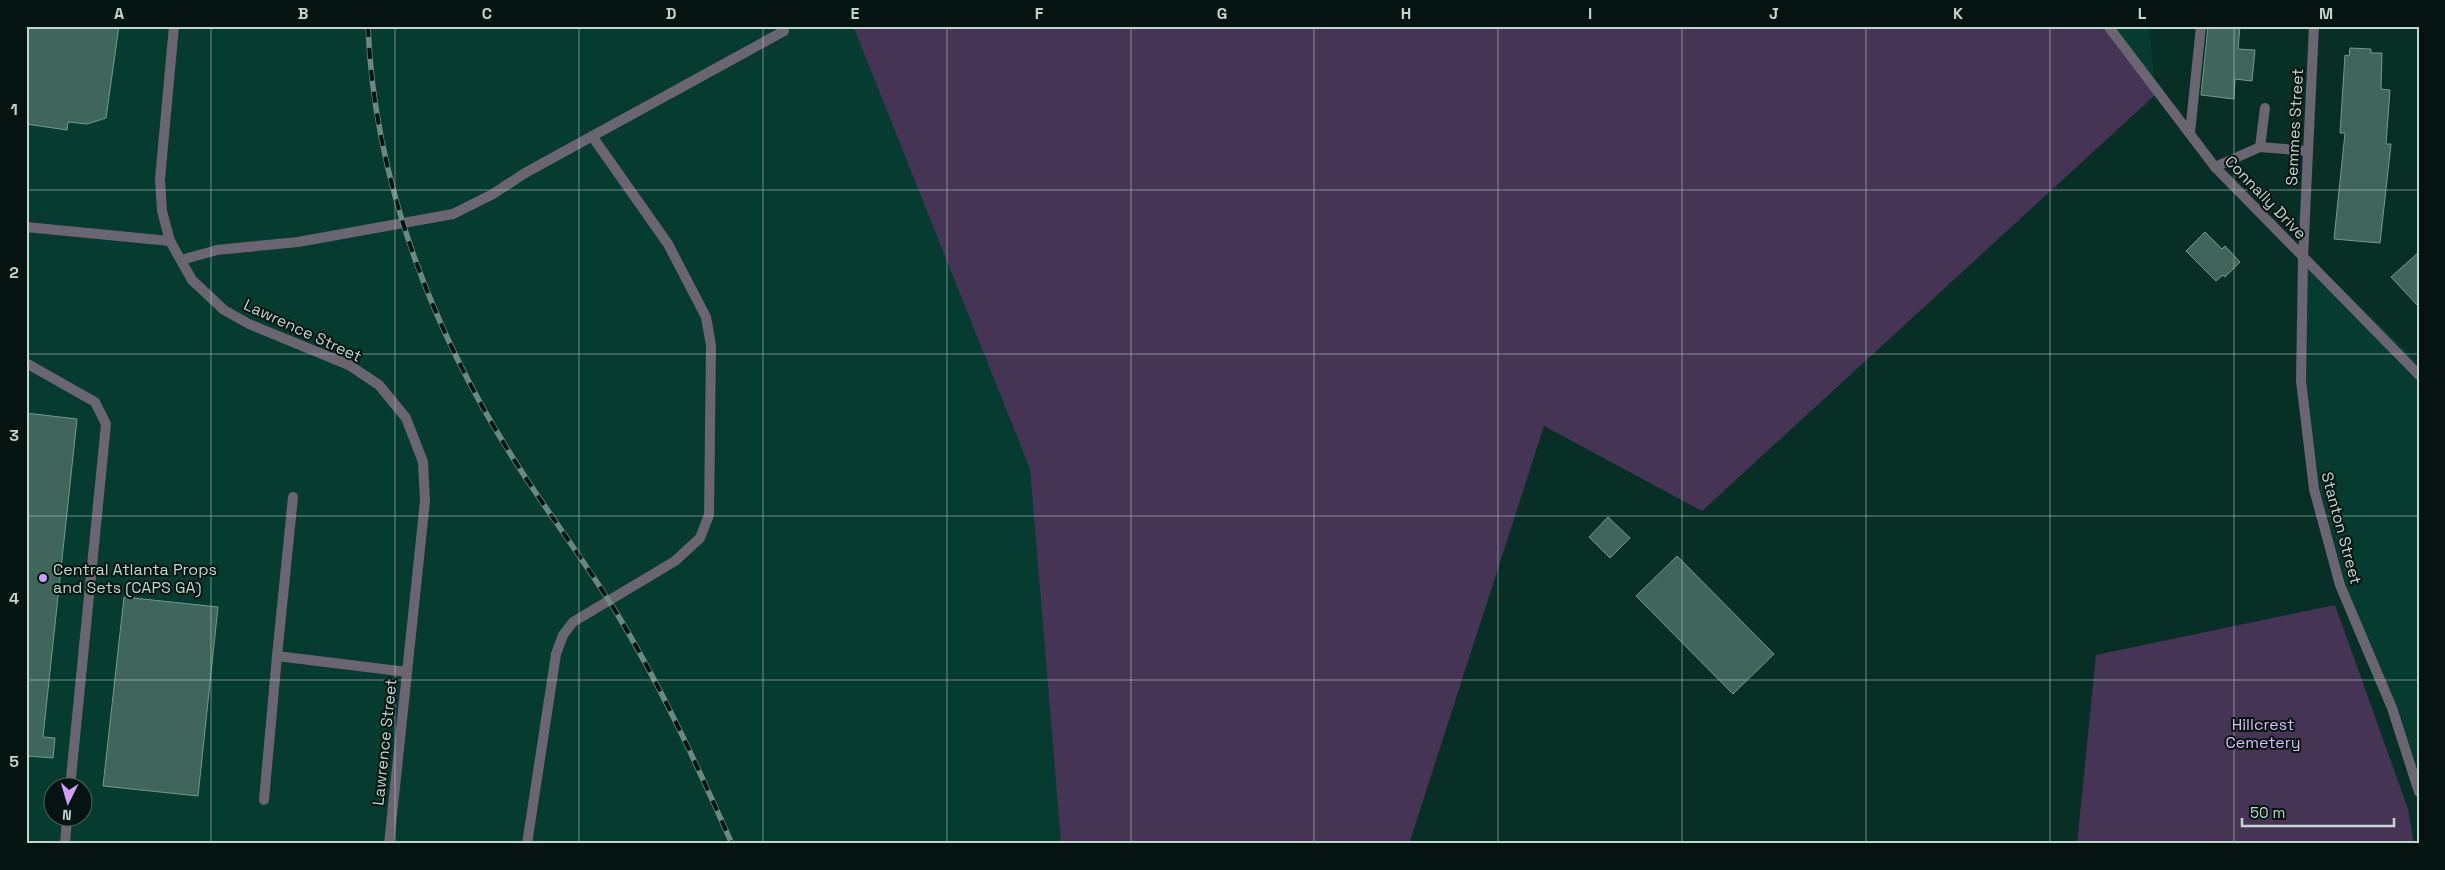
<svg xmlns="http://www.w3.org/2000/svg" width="2445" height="870" viewBox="0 0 2445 870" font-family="'Space Grotesk',sans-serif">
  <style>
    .built { fill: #063b30; fill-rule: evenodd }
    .green { fill: #453454 }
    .building { fill: #40655a; stroke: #739a8e }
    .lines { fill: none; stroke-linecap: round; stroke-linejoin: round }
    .service { stroke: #6b6471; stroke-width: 10 }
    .minor { stroke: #6b6471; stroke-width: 10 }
    .tertiary { stroke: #6b6471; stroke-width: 10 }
    .rail-casing { stroke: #6c8981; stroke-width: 5.5 }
    .rail { stroke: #051410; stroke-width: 4; stroke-dasharray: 11; stroke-linecap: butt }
    .grid { fill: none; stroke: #c2d6d0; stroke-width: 1; stroke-opacity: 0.55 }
    .poi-dot { fill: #d19dfe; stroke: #051410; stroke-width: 2 }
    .labels { text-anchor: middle; stroke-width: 4; stroke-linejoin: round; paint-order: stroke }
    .street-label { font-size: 16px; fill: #c2d6d0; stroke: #051410 }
    .poi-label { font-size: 16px; fill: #c2d6d0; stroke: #051410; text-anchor: start }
    .park-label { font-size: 16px; fill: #debbfd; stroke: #051410 }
    .neatline { fill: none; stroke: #c2d6d0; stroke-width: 2 }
    .grid-label { font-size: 16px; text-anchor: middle; font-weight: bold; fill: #c2d6d0 }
  </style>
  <rect width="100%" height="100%" fill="#082f26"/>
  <!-- built -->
  <g class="built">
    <path d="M26,26H853L1030,469L1061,844H26ZM52,788H82V818H52Z"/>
    <polygon points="2107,26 2150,26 2155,95"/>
    <polygon points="2302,251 2419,362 2419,782 2361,640 2300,417"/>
  </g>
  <!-- green -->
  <g class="green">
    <polygon points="853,26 2107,26 2155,95 1702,511 1544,426 1409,844 1061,844 1030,469"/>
    <polygon points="2335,605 2408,809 2414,844 2077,844 2096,655"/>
  </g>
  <!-- building -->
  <g class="building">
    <polygon points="26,26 119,26 106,118 87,124 68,122 67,130 26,124"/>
    <polygon points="2208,26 2240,26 2238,49 2255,50 2252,81 2235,79 2234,99 2201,95"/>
    <polygon points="2350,48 2371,49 2371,53 2382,53 2381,89 2390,90 2386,144 2391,144 2380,243 2334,239 2345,133 2340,133 2345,55 2349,56"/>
    <polygon points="2205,232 2222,249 2225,246 2240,262 2225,277 2223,275 2216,281 2186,251"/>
    <polygon points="2419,252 2419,307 2391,277"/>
    <polygon points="26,413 77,419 43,737 55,738 53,758 26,756"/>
    <polygon points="1608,517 1630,538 1610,558 1589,537"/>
    <polygon points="1677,556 1774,654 1733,694 1636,596"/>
    <polygon points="124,597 218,607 198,796 103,786"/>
  </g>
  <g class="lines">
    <!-- service -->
    <g class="service">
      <polyline points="2190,133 2201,26"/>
      <polyline points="2260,147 2265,108"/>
      <polyline points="2215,167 2260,147 2308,151"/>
      <polyline points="181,260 217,250 298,242 453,214 493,194 525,173 784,31"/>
      <polyline points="26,363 95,402 106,424 70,788"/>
      <polyline points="277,656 293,497"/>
      <polyline points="264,800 277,656 407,672"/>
      <polyline points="65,844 67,818"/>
      <polyline points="527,844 556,654 563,635 573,622 675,561 700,538 709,515 711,345 706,317 668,244 592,136"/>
    </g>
    <!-- minor -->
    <g class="minor">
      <polyline points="174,26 160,179 162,211 170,241 192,280 224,310 249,324 349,365 379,385 406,418 423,462 425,501 389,844"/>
      <polyline points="26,227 170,241"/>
    </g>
    <!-- tertiary -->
    <g class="tertiary">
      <polyline points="2108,26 2215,167 2419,375"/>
      <polyline points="2314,26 2303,258 2301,381 2314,489 2340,585 2392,708 2419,792"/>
    </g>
    <defs>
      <path id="rail" d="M368,26C374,183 435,338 520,469C551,517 586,563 616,612C661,686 697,765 732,844"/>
    </defs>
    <!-- rail casing -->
    <use href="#rail" class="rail-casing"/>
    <!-- rail -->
    <use href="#rail" class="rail"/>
  </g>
  <!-- grid -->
  <path class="grid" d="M211,26V844M395,26V844M579,26V844M763,26V844M947,26V844M1131,26V844M1314,26V844M1498,26V844M1682,26V844M1866,26V844M2050,26V844M2234,26V844M26,190H2419M26,354H2419M26,516H2419M26,680H2419"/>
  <!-- markers -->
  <circle class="poi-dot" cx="43" cy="578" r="5"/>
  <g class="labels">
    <!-- street labels -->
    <g class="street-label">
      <text transform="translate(2294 127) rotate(-87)" y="6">Semmes Street</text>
      <text transform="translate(2266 197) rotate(46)" y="6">Connally Drive</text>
      <text transform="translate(303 330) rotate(25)" y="6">Lawrence Street</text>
      <text transform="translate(2342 528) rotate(75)" y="6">Stanton Street</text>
      <text transform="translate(384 742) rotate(-84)" y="6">Lawrence Street</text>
    </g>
    <!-- poi labels -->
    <g class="poi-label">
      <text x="53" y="575">Central Atlanta Props<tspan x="53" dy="18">and Sets (CAPS GA)</tspan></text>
    </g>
    <!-- park labels -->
    <g class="park-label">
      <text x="2263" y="730">Hillcrest<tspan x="2263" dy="18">Cemetery</tspan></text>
    </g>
  </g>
  <!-- border -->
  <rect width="2445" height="870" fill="none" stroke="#051410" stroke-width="55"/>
  <!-- north arrow -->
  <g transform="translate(68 802) rotate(185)"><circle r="24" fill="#051410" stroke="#51625d"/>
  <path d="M0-4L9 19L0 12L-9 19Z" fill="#d19dfe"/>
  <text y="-8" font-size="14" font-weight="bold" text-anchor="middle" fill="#c2d6d0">N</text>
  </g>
  <!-- scale -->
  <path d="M2242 818v8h152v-8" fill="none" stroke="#c2d6d0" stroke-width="2.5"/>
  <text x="2250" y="818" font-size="15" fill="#c2d6d0" stroke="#051410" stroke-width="4" paint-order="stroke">50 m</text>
  <rect x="28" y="28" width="2390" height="814" class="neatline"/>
  <g class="grid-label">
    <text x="119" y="19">A</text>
    <text x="303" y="19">B</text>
    <text x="487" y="19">C</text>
    <text x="671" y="19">D</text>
    <text x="855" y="19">E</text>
    <text x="1039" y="19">F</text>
    <text x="1222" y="19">G</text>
    <text x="1406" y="19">H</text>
    <text x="1590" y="19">I</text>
    <text x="1774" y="19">J</text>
    <text x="1958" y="19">K</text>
    <text x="2142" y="19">L</text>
    <text x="2326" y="19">M</text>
    <text x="14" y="115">1</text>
    <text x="14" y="278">2</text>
    <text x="14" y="441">3</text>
    <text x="14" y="604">4</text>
    <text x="14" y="767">5</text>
  </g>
</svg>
